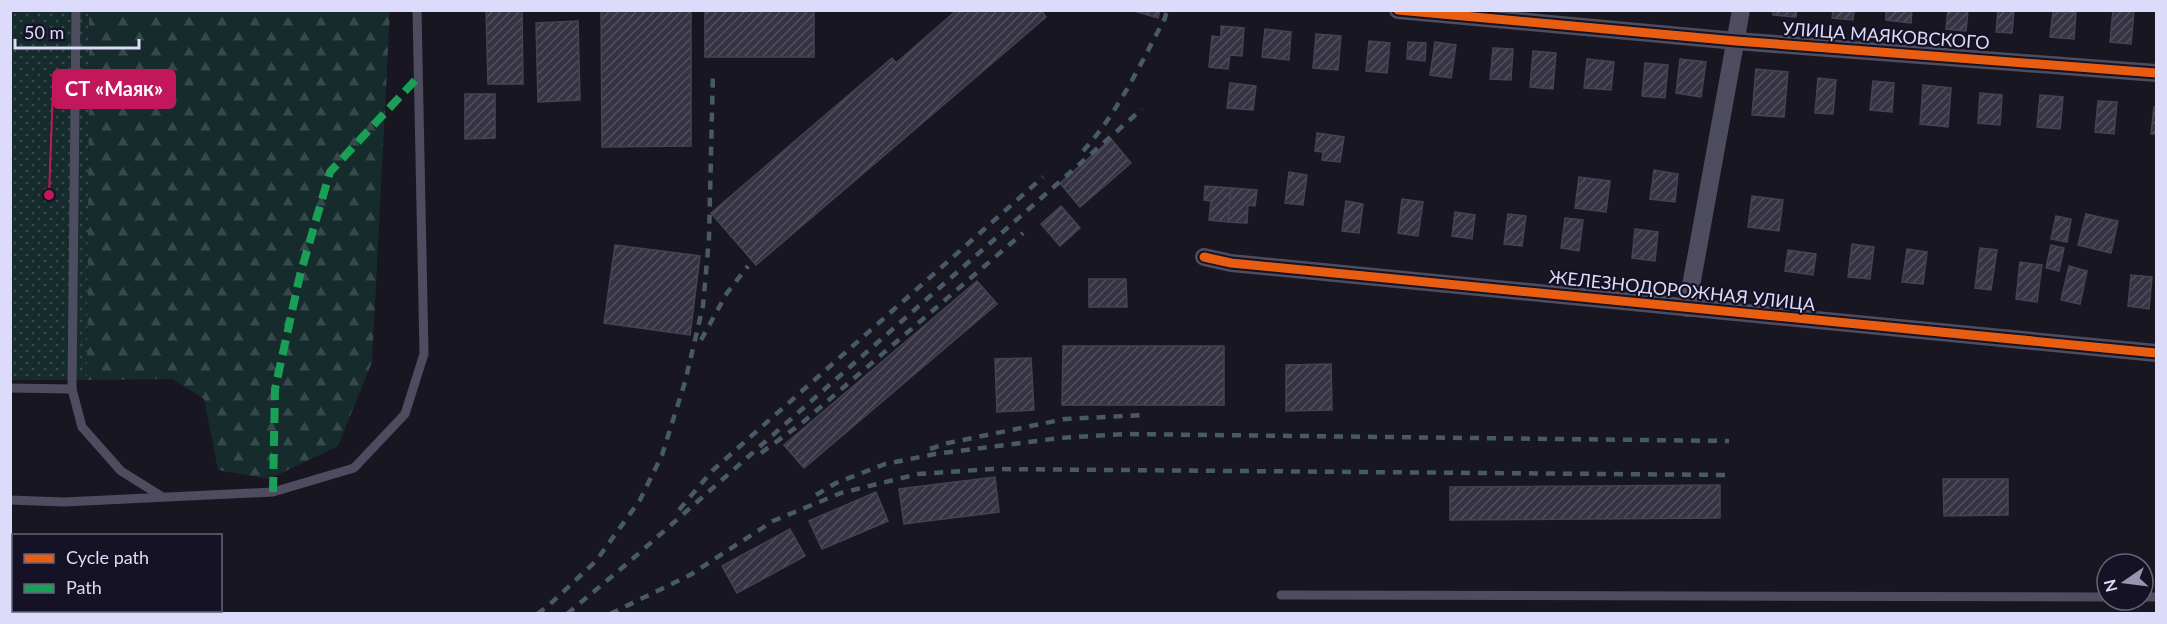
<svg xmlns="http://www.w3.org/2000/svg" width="2167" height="624" viewBox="0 0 2167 624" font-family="Lato,sans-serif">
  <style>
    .forest { fill: url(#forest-firs) }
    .park { fill: url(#park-dots) }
    .building { fill: url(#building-hatch); stroke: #454353; stroke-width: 1.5 }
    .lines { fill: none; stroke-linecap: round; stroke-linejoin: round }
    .lane { stroke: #4e4d60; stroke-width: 9 }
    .street { stroke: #4e4d60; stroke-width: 18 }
    .rail { stroke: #485a67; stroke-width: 4.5; stroke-dasharray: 9 8; stroke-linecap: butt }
    .quiet { stroke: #1a9f57; stroke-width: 8; stroke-dasharray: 15 8; stroke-linecap: butt }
    .cycleway-casing { stroke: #151225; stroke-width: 13 }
    .cycleway { stroke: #e95d12; stroke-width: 9 }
    .labels { text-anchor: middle; stroke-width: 4.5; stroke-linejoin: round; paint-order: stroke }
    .street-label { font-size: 18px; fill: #dddbfa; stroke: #151225 }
    .leader { fill: none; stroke: #c2185b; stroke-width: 2 }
    .callout-dot { fill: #c2185b; stroke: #151225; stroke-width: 2 }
    .callout { fill: #c2185b; stroke: #c2185b; stroke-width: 2 }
    .callout-label { font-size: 20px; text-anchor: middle; font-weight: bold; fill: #fff }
  </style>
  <defs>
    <pattern id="forest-firs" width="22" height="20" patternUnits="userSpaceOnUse" patternTransform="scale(1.5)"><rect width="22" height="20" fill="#162b2b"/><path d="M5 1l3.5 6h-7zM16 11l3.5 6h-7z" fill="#37494b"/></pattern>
    <pattern id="park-dots" width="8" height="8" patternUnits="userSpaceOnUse" patternTransform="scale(1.5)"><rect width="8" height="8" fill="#162b2b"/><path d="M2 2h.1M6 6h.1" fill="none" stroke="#37494b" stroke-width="1.8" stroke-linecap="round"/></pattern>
    <pattern id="building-hatch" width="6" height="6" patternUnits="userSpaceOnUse" patternTransform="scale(1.5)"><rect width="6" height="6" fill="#363442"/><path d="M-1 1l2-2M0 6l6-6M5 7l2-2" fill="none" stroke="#53515e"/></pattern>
  </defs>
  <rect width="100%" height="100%" fill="#181621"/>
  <!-- forest -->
  <polygon class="forest" points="89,11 390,11 372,362 338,446 269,479 218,470 204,399 172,379 87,380"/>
  <!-- park -->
  <polygon class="park" points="11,11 89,11 87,380 11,380"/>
  <!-- building -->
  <g class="building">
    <polygon points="486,10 522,10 523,84 488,84"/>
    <polygon points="601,10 691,10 691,146 602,147"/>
    <rect x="705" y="10" width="109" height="47"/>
    <polygon points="957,10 1041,10 1046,17 756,265 711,213 892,58 896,63"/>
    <polygon points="1131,10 1160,10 1158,18"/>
    <polygon points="1773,10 1797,10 1796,17 1773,15"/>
    <polygon points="1833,10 1854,10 1853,20 1832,18"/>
    <polygon points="1886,10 1912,10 1911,23 1886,20"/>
    <polygon points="1948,10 1968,10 1966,31 1946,29"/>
    <polygon points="1998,10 2014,10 2012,33 1996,32"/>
    <polygon points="2113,10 2134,10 2131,44 2110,42"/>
    <polygon points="2053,11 2076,13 2074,39 2050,37"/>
    <polygon points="578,21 580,100 538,102 536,23"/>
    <polygon points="1221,26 1244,28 1242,56 1230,55 1228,69 1209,67 1212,36 1221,37"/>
    <polygon points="1265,29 1291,32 1289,60 1262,57"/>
    <polygon points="1316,34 1341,36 1338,70 1313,68"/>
    <polygon points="1369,41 1390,43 1387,73 1366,71"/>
    <polygon points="1408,42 1426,43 1425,61 1407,59"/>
    <polygon points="1435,42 1456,45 1451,78 1430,75"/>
    <polygon points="1493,48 1513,49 1511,80 1490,79"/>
    <polygon points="1533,51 1556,53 1553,89 1530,87"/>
    <polygon points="1587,59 1614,62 1611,90 1584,88"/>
    <polygon points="1680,59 1706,62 1701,97 1676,93"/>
    <polygon points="1645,63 1668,65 1665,98 1642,96"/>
    <polygon points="1756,69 1788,72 1784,117 1752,115"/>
    <polygon points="1818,78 1836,80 1833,114 1815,113"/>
    <polygon points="1873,81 1894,83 1892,112 1870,110"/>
    <polygon points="1230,83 1256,86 1253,110 1227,108"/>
    <polygon points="1923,85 1951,88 1948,127 1920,124"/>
    <polygon points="1980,93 2002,95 2000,125 1978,123"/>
    <polygon points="465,94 495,94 495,138 465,139"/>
    <polygon points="2040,95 2063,97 2060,129 2037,127"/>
    <polygon points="2098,101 2117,102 2114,134 2095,132"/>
    <polygon points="2154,107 2156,107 2156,134 2151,134"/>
    <polygon points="1317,133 1344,137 1340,162 1322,160 1323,152 1315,151"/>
    <polygon points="1111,139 1131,163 1080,207 1060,183"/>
    <polygon points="1654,170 1678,174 1675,202 1650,199"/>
    <polygon points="1289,172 1307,175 1303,205 1285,203"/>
    <polygon points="1579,177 1610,181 1606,212 1575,208"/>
    <polygon points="1205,186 1231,188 1228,222 1209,220 1211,201 1204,200"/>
    <polygon points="1231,188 1257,190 1255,206 1248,205 1247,223 1228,222"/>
    <polygon points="1752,196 1783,200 1779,231 1748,227"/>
    <polygon points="1402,199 1423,202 1418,236 1398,233"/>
    <polygon points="1346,201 1363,204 1359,233 1342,231"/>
    <polygon points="1061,206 1080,228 1060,246 1041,224"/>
    <polygon points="1455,212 1475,215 1472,239 1452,236"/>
    <polygon points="1508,214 1526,216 1522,246 1504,244"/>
    <polygon points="2086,214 2118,221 2111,253 2078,245"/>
    <polygon points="2056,216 2071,219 2067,242 2051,239"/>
    <polygon points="1565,218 1583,220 1579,251 1561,248"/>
    <polygon points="1635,229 1658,232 1655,261 1632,258"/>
    <polygon points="1852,244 1874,247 1870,279 1848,277"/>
    <polygon points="615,245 700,256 690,335 604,323"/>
    <polygon points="2051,245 2064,248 2059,271 2046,268"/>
    <polygon points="1980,248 1997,250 1991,290 1975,288"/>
    <polygon points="1907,249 1927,252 1923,284 1902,282"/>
    <polygon points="1788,250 1816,254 1813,275 1785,271"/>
    <polygon points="2020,262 2042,265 2037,302 2016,299"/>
    <polygon points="2069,266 2087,271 2080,304 2061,300"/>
    <polygon points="2131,275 2152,277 2149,309 2128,306"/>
    <polygon points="1089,279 1126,279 1127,307 1089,307"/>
    <polygon points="977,281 997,304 804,468 784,445"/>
    <polygon points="1063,346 1224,346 1224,405 1062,405"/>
    <polygon points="1031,358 1034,410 997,412 995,359"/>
    <polygon points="1331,364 1332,410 1286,411 1286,365"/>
    <polygon points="995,477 999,512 904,524 899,489"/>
    <polygon points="1943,479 2008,479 2008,515 1944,516"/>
    <polygon points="1720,485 1720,518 1450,520 1450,487"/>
    <polygon points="876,492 888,521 822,549 809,521"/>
    <polygon points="790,529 805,556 737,593 722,566"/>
  </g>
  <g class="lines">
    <!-- lane -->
    <g class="lane">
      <polyline points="10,388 72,389 82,427 121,471 161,496"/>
      <polyline points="72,389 76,10"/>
      <polyline points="10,500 64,502 273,492 354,468 405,414 424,354 417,10"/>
      <polyline points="1281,595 2107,597"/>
      <polyline points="2143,597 2156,597"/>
    </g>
    <!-- street -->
    <g class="street">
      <polyline points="1398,10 1736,41 2156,73"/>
      <polyline points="1204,257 1231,263 2156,353"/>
      <polyline points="1687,308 1741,10"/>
    </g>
    <!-- rail -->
    <g class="rail">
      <path d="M1083,151C1118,113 1141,63 1165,18L1167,10"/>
      <polyline points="701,340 727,293 748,266"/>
      <polyline points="930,449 948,443 1065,419 1145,415"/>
      <polyline points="761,453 802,423 1023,233"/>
      <polyline points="816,495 836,483 885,464 935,454 1060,438 1126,434 1729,441"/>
      <polyline points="679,510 712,471 1043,177"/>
      <polyline points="537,614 548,606 596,561 640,500 662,455 685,382 703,306 709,238 713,71"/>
      <polyline points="567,614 629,562 1142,109"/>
      <polyline points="610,614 690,575 773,521 841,493 918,474 992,469 1729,475"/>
    </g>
    <!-- quiet -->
    <polyline class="quiet" points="273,492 275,389 300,275 330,172 420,75"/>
    <defs>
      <g id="cycleway">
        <polyline points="1398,10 1736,41 2156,73"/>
        <polyline points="1204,257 1231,263 2156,353"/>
      </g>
    </defs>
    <!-- cycleway casing -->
    <use href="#cycleway" class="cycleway-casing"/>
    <!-- cycleway -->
    <use href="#cycleway" class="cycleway"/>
  </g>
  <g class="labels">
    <!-- street labels -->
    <g class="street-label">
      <text transform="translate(1886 36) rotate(4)" y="6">УЛИЦА МАЯКОВСКОГО</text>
      <text transform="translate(1682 291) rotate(6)" y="6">ЖЕЛЕЗНОДОРОЖНАЯ УЛИЦА</text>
    </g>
  </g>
  <!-- callouts -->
  <path class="leader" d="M49 195L53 89"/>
  <circle class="callout-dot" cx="49" cy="195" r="6"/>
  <rect class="callout" x="53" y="70" width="122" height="38" rx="6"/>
  <g class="callout-label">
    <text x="114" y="96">СТ «Маяк»</text>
  </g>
  <!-- border -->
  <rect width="2167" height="624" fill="none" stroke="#dddbfa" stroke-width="24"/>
  <!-- legend -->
  <rect x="12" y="534" width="210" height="78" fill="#151225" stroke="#65627a" stroke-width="1.5"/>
  <rect x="24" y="554" width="30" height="9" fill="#e95d12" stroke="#65627a" stroke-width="1.5"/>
  <text x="66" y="564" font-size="18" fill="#dddbfa">Cycle path</text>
  <rect x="24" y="584" width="30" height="9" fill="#1a9f57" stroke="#65627a" stroke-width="1.5"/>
  <text x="66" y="594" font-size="18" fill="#dddbfa">Path</text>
  <!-- north arrow -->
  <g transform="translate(2125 582) rotate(256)"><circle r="28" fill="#151225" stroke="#65627a" stroke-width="1.5"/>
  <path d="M0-4.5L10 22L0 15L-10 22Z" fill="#9896ae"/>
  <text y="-9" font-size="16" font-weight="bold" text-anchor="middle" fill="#dddbfa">N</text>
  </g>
  <!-- scale -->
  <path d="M15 39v9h124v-9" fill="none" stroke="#dddbfa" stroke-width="3"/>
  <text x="24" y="39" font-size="18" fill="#dddbfa" stroke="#151225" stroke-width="4.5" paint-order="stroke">50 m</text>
</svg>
